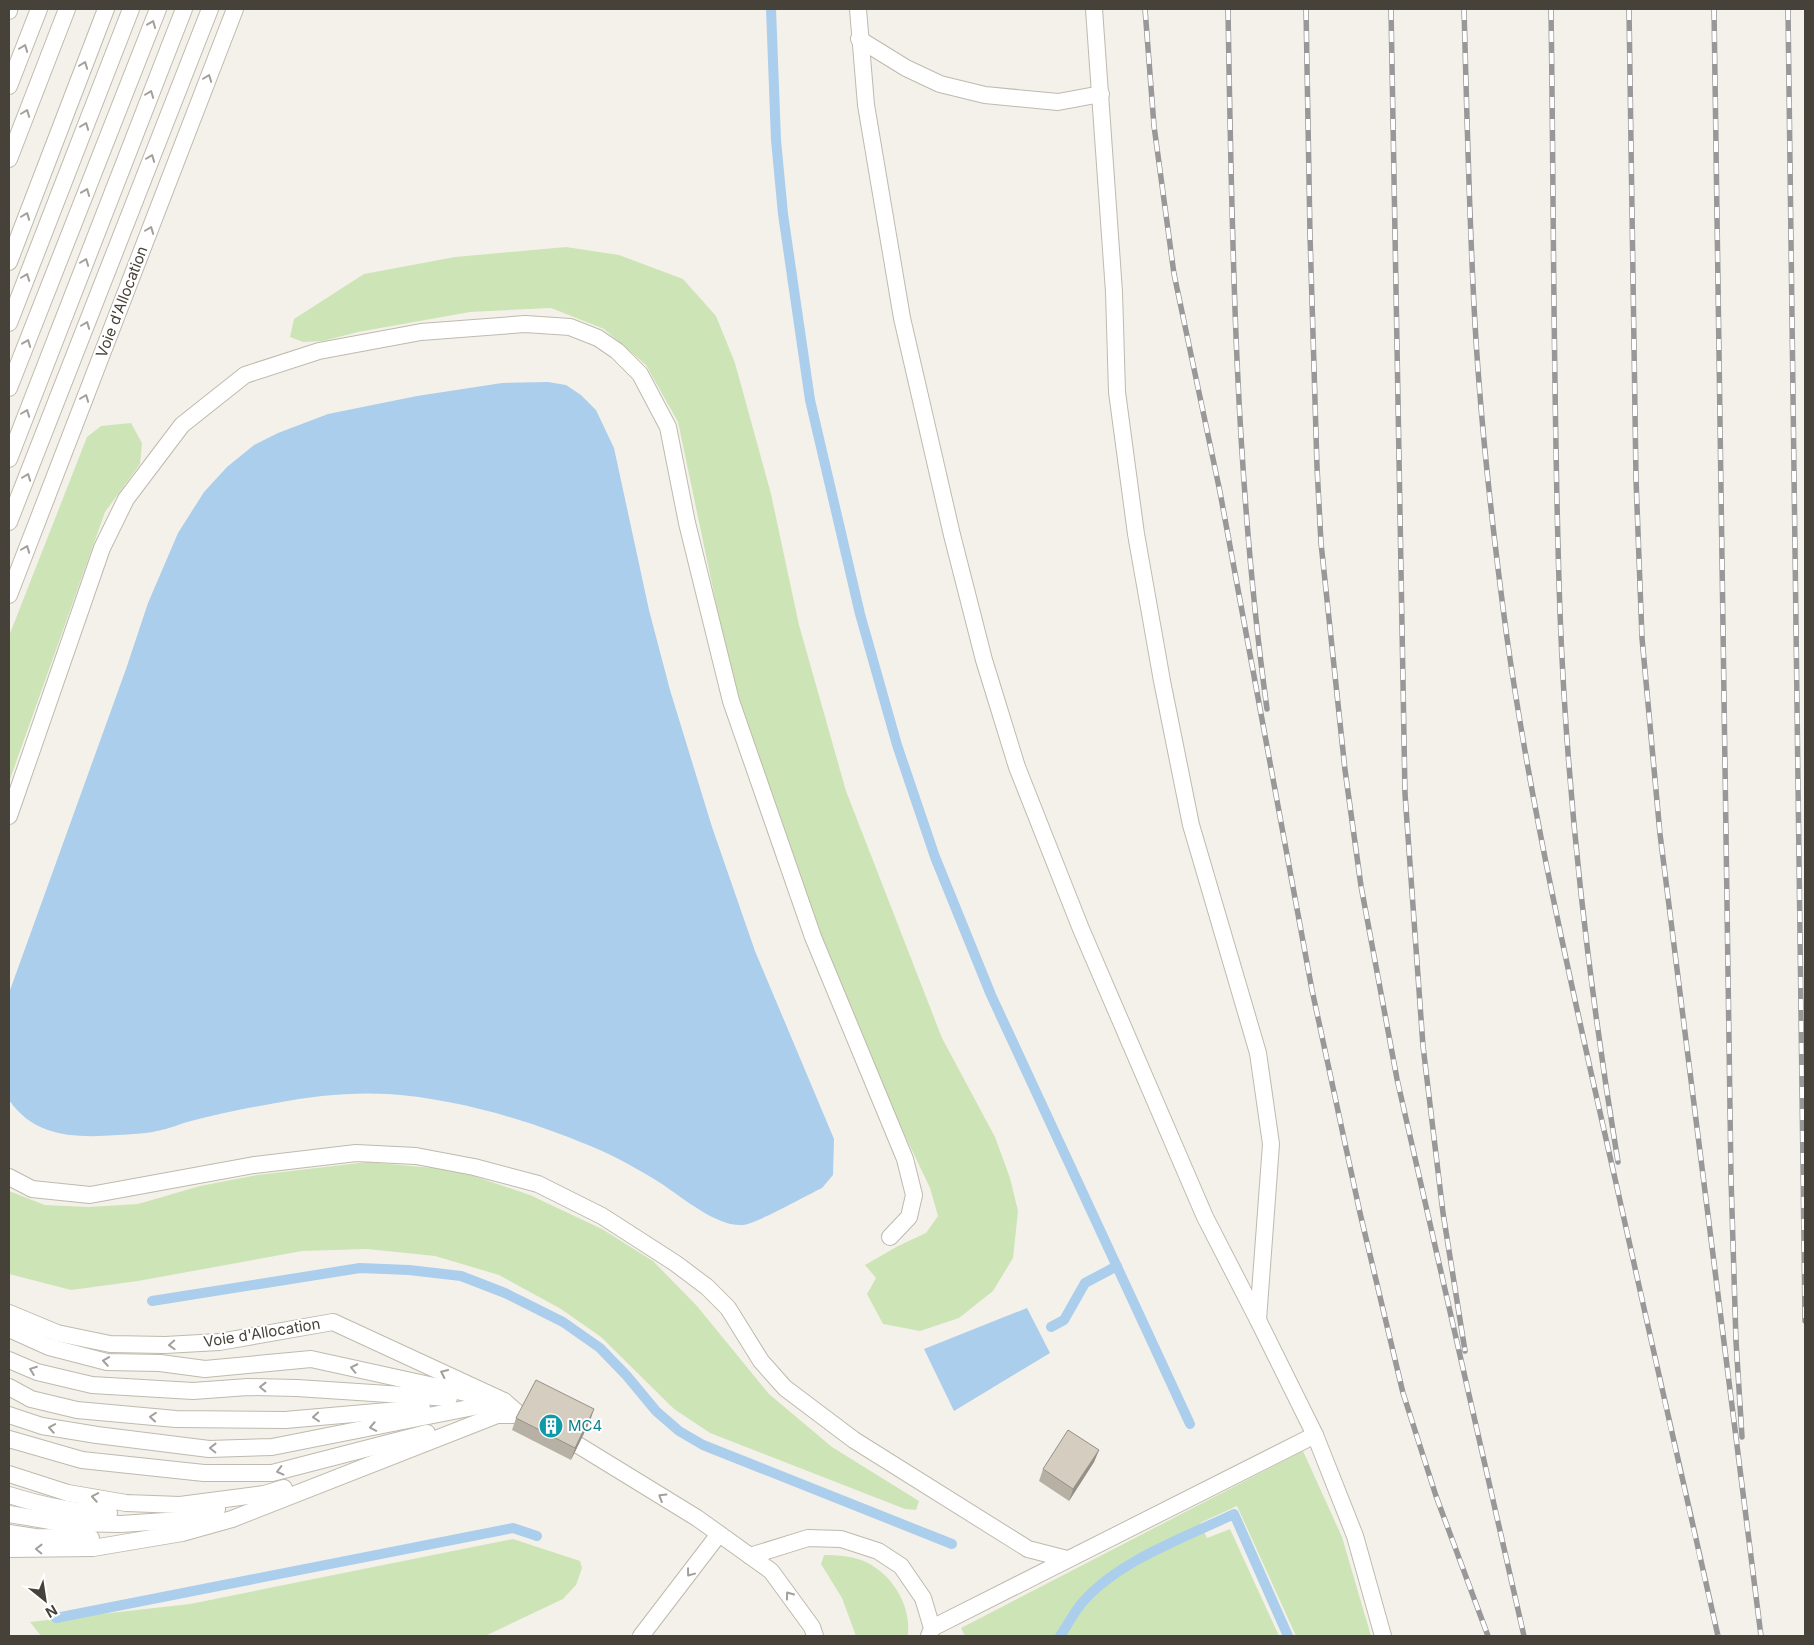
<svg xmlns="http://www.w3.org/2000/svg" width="1814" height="1645" viewBox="0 0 1814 1645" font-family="Inter,sans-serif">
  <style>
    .green { fill: #cde5b6 }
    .water { fill: #abceec }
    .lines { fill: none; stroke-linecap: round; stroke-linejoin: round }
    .stream { stroke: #abceec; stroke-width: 10 }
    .service-casing { stroke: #bfbaad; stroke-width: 18 }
    .service { stroke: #fff; stroke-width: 16 }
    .rail-casing { stroke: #989898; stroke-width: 5.5 }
    .rail { stroke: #fff; stroke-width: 4; stroke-dasharray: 11; stroke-linecap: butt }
    .wall { fill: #b7b1a5 }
    .shaded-wall { fill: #959086 }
    .building { fill: #d5cec0; stroke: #959086 }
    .oneway { stroke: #a3a09c }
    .labels { text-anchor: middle; stroke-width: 4; stroke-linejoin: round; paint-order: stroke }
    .street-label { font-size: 15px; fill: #474239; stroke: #fff }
    .culture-label { font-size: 15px; fill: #0d838f; stroke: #fff; text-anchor: start }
  </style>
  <rect width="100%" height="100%" fill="#f4f1ea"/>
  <!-- green -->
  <g class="green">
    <polygon points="566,247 619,255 683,279 716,316 735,363 771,494 799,625 846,791 942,1038 995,1137 1010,1178 1018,1211 1013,1258 993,1291 959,1318 920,1331 883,1324 867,1294 876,1278 865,1265 898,1246 926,1233 938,1216 930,1188 891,1106 864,1037 823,945 733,684 678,422 646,365 604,329 551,308 470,312 358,332 323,341 303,342 290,337 294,319 364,274 455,257"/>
    <polygon points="131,423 142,443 140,464 105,512 9,782 9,636 87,437 101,426"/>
    <polygon points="367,1162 456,1170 530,1195 602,1229 653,1261 697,1306 769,1394 832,1447 919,1501 916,1510 905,1509 710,1433 674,1409 601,1337 561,1309 499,1275 435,1256 367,1249 302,1251 138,1281 71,1290 9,1274 9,1191 45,1205 88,1207 138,1204 200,1186 257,1175"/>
    <polygon points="1303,1451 1342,1537 1371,1636 1296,1636 1237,1506 1200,1523 1207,1538 1230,1529 1279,1636 965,1636 961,1628"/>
    <polygon points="513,1539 580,1561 582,1568 576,1585 563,1599 485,1636 41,1636 30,1622 190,1604"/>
    <path d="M824,1555C837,1555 854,1556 866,1562C894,1576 911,1606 908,1636H856L842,1598L821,1564Z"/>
  </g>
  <!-- water -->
  <g class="water">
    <path d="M548,382L566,385L581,395L596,410L614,448L649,610L670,690L712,827L755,951L834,1139L833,1175L822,1188C805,1196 758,1223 743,1225C717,1227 683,1198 662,1184C643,1172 622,1160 602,1151C535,1122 461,1099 388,1094C350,1092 313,1096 276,1103C247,1108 218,1114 191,1121C179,1124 169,1129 157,1131C145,1134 131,1134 118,1135C77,1138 35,1138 9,1100V993L126,669L148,603L178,533L204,492L227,467L254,445L278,433L328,414L417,396L502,383Z"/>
    <polygon points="1027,1308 1050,1353 954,1411 924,1349"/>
  </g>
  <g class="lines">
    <!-- stream -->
    <g class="stream">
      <polyline points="771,9 776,140 783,214 810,400 860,614 897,745 935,857 991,995 1190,1424"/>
      <polyline points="152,1301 360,1268 409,1270 461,1276 505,1293 563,1322 600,1348 627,1376 656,1411 679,1431 703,1445 952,1544"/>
      <polyline points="1051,1327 1064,1320 1085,1283 1117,1266"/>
      <polyline points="56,1618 513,1528 537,1536"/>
      <path d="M1060,1636C1067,1626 1073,1614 1081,1604C1117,1561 1184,1538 1234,1514L1288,1636"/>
    </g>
    <defs>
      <g id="service">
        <polyline points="858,9 866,105 902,318 952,535 984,660 1017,767 1081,929 1205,1217 1258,1320 1271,1144 1258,1053 1191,825 1162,681 1136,534 1117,392 1114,292 1094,9"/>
        <polyline points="9,11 9,9"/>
        <polyline points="859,39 906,68 940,84 985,95 1058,102 1101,94"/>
        <polyline points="9,86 39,9"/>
        <polyline points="9,159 67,9"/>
        <polyline points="9,262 106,9"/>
        <polyline points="9,323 131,9"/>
        <polyline points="9,388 158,9"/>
        <polyline points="9,459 184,9"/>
        <polyline points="9,522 210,9"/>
        <polyline points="9,595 235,9"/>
        <polyline points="9,816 102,548 126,499 182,425 245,375 319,351 421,332 525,324 570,327 598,338 617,351 640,374 668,427 687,523 731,701 813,937 905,1159 914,1195 909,1217 890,1237"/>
        <polyline points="9,1177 32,1189 90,1195 254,1165 356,1153 416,1156 474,1167 538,1184 602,1216 675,1263 707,1287 728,1308 761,1361 785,1388 854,1440 1028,1549 1067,1559"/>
        <polyline points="9,1313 57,1333 110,1344 165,1345 219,1342 333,1322 504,1401"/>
        <polyline points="1258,1320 1315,1435 1355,1536 1383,1636"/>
        <polyline points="9,1329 49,1347 107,1362 160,1363 205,1369 311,1359 475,1395"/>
        <polyline points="9,1360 37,1372 92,1385 193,1391 248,1387 297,1388 449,1398"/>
        <polyline points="9,1387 31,1399 77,1410 176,1419 285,1420 422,1408"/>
        <polyline points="9,1415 42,1426 97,1435 209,1449 272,1447 504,1401 520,1415"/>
        <polyline points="9,1439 82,1460 204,1473 272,1473 427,1433"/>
        <polyline points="578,1445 697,1518 771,1571 812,1627 815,1636"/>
        <polyline points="9,1474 68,1493 126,1503 180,1505 264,1494 284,1488"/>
        <path d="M9,1495C41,1505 75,1513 109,1513"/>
        <polyline points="9,1514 62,1523 121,1524 180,1520 217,1509"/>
        <polyline points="9,1533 35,1537 91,1538"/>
        <polyline points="9,1549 93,1548 182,1533 232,1519 497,1415 520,1415"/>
        <polyline points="750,1556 808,1538 841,1539 878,1551 901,1566 923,1598 932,1628 929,1636"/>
        <polyline points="932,1628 1315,1435"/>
        <polyline points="641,1636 719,1534"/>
      </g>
    </defs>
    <!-- service casing -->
    <use href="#service" class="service-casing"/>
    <!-- service -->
    <use href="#service" class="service"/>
    <defs>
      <g id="rail">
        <polyline points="1145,9 1154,126 1174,274 1220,492 1312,990 1360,1213 1403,1393 1436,1496 1488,1636"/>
        <path d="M1228,9C1232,243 1235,477 1267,709"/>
        <polyline points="1306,9 1310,235 1317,467 1321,543 1345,770 1361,886 1397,1079 1524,1636"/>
        <polyline points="1391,9 1405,794 1423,1046 1443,1213 1465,1351"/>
        <path d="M1464,9C1467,114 1469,219 1475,324C1481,429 1493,534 1507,638C1533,821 1575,1002 1616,1183C1650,1334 1683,1485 1718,1636"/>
        <path d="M1551,9C1554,210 1553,412 1560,613C1567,797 1588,980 1618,1162"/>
        <polyline points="1629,9 1636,479 1642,638 1660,834 1761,1636"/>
        <polyline points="1714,9 1731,1178 1736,1341 1742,1437"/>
        <polyline points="1788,9 1805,1321"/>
      </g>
    </defs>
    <!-- rail casing -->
    <use href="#rail" class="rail-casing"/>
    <!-- rail -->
    <use href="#rail" class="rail"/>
  </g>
  <!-- wall -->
  <g class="wall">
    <polygon points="516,1418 590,1421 571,1460 512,1430"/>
    <polygon points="1099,1450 1094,1462 1069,1501 1039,1481 1043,1469"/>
  </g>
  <!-- shaded-wall -->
  <g class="shaded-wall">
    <polygon points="594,1409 590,1421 571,1460 575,1448"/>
    <polygon points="1099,1450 1094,1462 1069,1501 1073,1489"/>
  </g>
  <!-- building -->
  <g class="building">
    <polygon points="536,1380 594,1409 575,1448 516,1418"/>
    <polygon points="1068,1430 1099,1450 1073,1489 1043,1469"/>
  </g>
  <!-- one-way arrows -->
  <defs><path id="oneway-chevron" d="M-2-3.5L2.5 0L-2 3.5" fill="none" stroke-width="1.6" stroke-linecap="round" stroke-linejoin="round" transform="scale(1.25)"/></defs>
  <g class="oneway">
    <use href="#oneway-chevron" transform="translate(152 24) rotate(-68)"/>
    <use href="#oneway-chevron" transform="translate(24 48) rotate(-69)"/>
    <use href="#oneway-chevron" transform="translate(84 65) rotate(-69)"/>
    <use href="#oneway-chevron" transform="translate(208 78) rotate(-69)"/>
    <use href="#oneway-chevron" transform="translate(150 94) rotate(-69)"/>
    <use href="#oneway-chevron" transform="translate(26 113) rotate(-69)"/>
    <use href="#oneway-chevron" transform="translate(85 126) rotate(-69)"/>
    <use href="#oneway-chevron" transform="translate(151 158) rotate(-69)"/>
    <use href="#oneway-chevron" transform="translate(86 192) rotate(-68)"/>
    <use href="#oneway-chevron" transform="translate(26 216) rotate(-69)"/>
    <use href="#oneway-chevron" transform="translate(150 230) rotate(-69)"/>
    <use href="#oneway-chevron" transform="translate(85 262) rotate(-69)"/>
    <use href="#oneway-chevron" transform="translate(26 277) rotate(-69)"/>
    <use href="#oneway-chevron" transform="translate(86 325) rotate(-69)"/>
    <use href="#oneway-chevron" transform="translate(27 343) rotate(-68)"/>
    <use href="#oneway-chevron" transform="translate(85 398) rotate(-69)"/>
    <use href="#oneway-chevron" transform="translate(26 413) rotate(-69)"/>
    <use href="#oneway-chevron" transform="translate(27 477) rotate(-69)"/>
    <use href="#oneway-chevron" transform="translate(26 549) rotate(-69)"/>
    <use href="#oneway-chevron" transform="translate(172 1345) rotate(177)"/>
    <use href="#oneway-chevron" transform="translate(106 1361) rotate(-171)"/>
    <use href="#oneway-chevron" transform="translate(354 1368) rotate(-168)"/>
    <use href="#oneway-chevron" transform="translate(33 1370) rotate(-159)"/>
    <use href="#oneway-chevron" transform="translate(444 1373) rotate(-155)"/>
    <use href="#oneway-chevron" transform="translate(263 1387) rotate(-179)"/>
    <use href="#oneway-chevron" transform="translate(153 1417) rotate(-175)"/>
    <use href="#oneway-chevron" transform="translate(316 1417) rotate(175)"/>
    <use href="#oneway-chevron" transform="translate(373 1427) rotate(169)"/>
    <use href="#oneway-chevron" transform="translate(52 1428) rotate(-170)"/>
    <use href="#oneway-chevron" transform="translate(213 1448) rotate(-179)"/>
    <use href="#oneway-chevron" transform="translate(280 1471) rotate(166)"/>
    <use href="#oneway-chevron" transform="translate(95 1497) rotate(-170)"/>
    <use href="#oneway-chevron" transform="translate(662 1497) rotate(-148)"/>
    <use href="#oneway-chevron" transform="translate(39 1549) rotate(-179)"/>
    <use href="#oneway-chevron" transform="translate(690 1573) rotate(127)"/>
    <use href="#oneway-chevron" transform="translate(789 1595) rotate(-126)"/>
  </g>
  <!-- icons -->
  <defs>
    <symbol id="building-disc" viewBox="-11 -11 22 22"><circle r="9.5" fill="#0f9aa8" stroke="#fff"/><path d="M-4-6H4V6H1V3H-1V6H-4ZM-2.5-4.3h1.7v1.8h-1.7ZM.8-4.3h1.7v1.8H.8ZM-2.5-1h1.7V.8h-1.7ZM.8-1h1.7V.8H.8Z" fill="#fff"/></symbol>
  </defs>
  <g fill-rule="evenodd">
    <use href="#building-disc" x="537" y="1412" width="28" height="28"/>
  </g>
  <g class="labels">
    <!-- street labels -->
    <g class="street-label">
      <text transform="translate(122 302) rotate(-69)" y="5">Voie d'Allocation</text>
      <text transform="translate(262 1333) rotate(-9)" y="5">Voie d'Allocation</text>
    </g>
    <!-- culture labels -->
    <g class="culture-label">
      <text x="568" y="1431">MC4</text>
    </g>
  </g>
  <!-- border -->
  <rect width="1814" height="1645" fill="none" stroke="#474239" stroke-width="20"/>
  <!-- north arrow -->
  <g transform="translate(45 1600) rotate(150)" stroke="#ffffff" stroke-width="4" paint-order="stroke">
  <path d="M0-4L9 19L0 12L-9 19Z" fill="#474239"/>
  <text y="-8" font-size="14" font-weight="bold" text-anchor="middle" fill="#474239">N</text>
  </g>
</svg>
